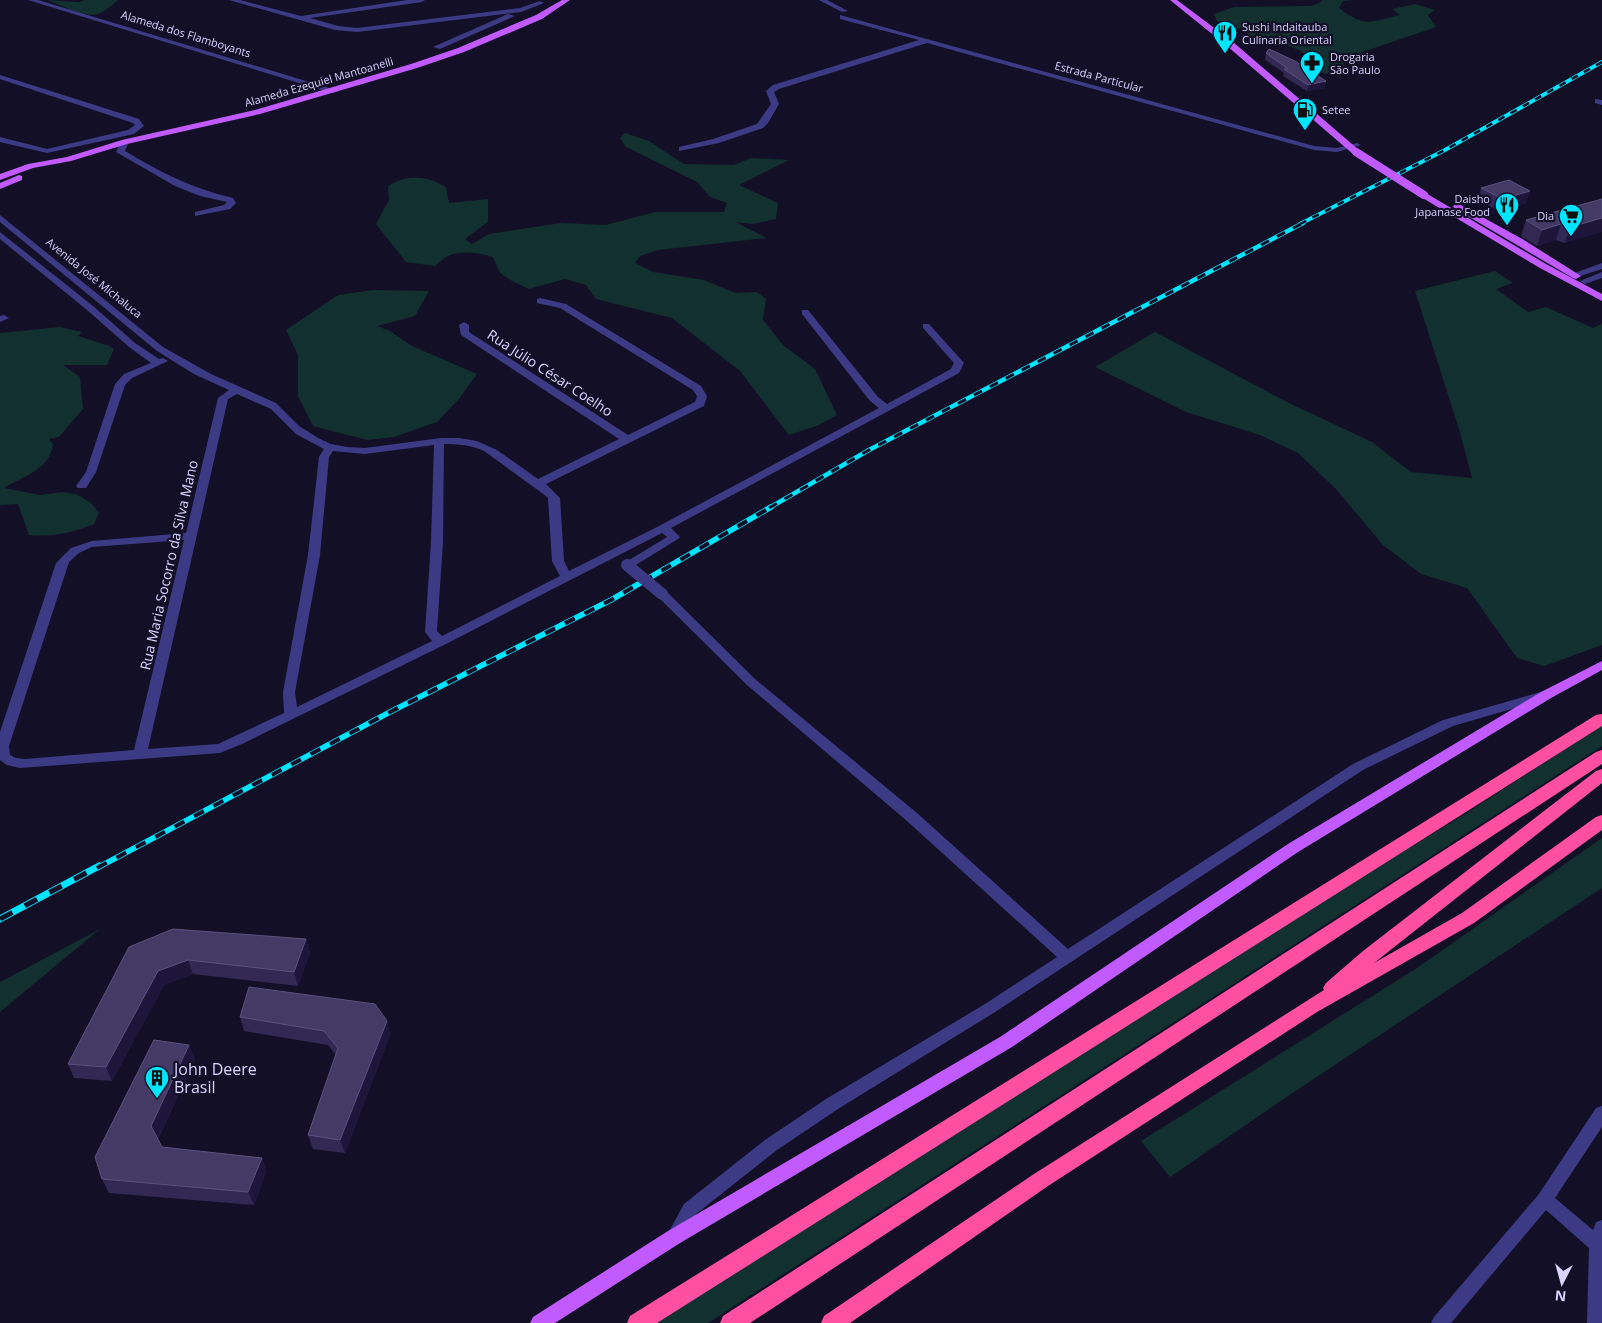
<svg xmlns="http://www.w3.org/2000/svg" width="1602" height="1323" font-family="'Open Sans',sans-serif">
<rect width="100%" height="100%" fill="#130f26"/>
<!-- green -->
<path fill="#12302f" d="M48,0l31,2 6,-2h33c-6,5 -12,11 -20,14 -12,4 -39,-9 -50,-14z
M1322,0h31l-10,1 -4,7c27,20 30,14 61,7l-8,-6 23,-5 20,6 -7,5 8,12 -94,32 6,17c-15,0 -37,-3 -47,-16l4,-5 -4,-4 -21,-9 -16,1 -26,-15 -21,-7 -3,-7 20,-7 77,-1 8,-3z
M625,133l24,8 35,23 50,1 17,-7 38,2 -50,25 39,18 -2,16 -23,5 -18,-2 32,16 -109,12 -18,6 -5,7 18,9 51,8 31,13 22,-1 9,7 -3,21 20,25 32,24 22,46 -18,10 -30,10 -49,-64 -68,-53 -76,-19 -10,-14 -21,-6 -36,10 -17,-8 -12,-8 -7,-16c-14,-4 -31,-7 -45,-1 -5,2 -9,7 -13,10l-29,-4 -30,-38 13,-24 -1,-14c20,-12 37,-11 58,1l3,16 39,-4v23l-23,17 7,5 17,-10 72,-11 45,2 49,-13h69l3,-9 -17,-6 -13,-15 -71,-35 -6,-9z
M1495,271l18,12 -17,6 32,23 18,-5 47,21 9,-4v321l-58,21 -27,-8 -50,-70 -46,-14 -38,-29 -48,-57 -37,-35 -38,-18 -74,-23 -91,-45 60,-35 134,71 83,39 39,30 61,6 -13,-49 -44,-138z
M373,290l56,1 -14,25 -38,10 13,5 22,15 65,28 -19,26 -21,22 -43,15 -27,3 -54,-14 -15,-30v-41l-12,-25 52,-35z
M60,327l22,5 -4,4 32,10 4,3 -7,16h-44l17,12 3,32 -24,28 -10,2 4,5c-3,26 -30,32 -49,44l36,7 23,-3 15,3 13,8 8,10 -5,11c-24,9 -38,13 -65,11l-11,-31 -18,1v-172z
M1602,725v21l-894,577h-53l685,-434 124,-74z
M1602,838v50l-317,210 -115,79 -29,-36 276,-173z
M100,929l-100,83v-30z"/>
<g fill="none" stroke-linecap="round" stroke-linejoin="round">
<!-- minor -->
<path fill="#3d3a85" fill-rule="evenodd" d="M28,0h10l301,91 -7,2z
M229,0h11l61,16 106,-16h18l-3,2 -112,16 28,8 19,2 163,-20 20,-7 4,2 -23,9 -164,20 -22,-2z
M819,0h8l21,11 -6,1z
M508,14l7,2 -75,33 -7,-2z
M840,15l474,131 23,2 20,-5 4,2 -24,7 -23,-2 -387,-107 -148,46 -5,3 5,12 -11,19 -5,5 -44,15 -40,8v-4l34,-8 44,-15 14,-20 -5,-13 7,-6 146,-45 -79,-21z
M0,75l139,44 5,7 -10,8 -87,19 -47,-11v-5l47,12 81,-19 7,-5 -2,-2 -133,-44z
M1595,99l7,1v5l-7,-2z
M122,140l7,2 -4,9c37,22 66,37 108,47l3,5 -6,6 -35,7v-4l29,-7 3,-3 -27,-6 -25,-10 -59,-34z
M0,215l163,132 48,27 65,29 23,23 19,12 13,6 16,3 18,1 76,-10h18l18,3 20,9 41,29 81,-40 -158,-104 -2,-10 5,-3 5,3v7l159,103 67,-33 2,-6 -4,-6 -133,-82 -23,-5v-4l3,-1 26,6 135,82 6,10 -3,10 -158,78 14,14 4,63 5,10 90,-45 220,-118 -9,-7 -68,-87v-4h6l70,87 9,7 64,-35 3,-6 -31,-35v-4h6l35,39 -5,10 -288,155 9,9 -2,2 -47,29h-8l-2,-3 46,-28 -5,-4 -218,112 -202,99 -22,9 -200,15 -13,-3 -7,-5v-28l56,-169 15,-15 21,-7 94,-8 32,-135 11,-8 -35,-16 -37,-23 -157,-129zM237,394l34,15 25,25 28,15 -5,8 -11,98 -25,137 1,21 -66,31 -70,5 80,-350zM444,444c14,0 28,1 40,7l62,45 2,2 4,63 8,15 -118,60 -5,-5 6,-89zM434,445l-3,97 -6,90 7,9 -135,66 -2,-15 25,-137 9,-98 4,-6 32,3zM184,540l-50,210 -109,9 -9,-1 -6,-3 -1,-9 60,-184 10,-9 13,-6z
M0,232l93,74 42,37 24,16 4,-1 5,3 -36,17 -7,7 -29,87 -10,16h-8l-2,-2 10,-14 29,-88 9,-10 27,-11 -22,-16 -42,-37 -87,-71z
M1602,263v6l-28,9 -5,-3z
M1602,272v6l-17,6 -5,-3z
M4,315l5,3 -9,4v-6z
M662,590l4,1 89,88 162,134 151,136 285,-185 90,-44 101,-29 6,4 -1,3 -96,28 -90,44 -368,242 -157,97 -61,41 -81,64 -15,29 -6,2 -6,-2 -3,-6 18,-33 81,-64 61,-41 159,-95 72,-47 -150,-136 -160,-136 -89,-88 -2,-3z
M1602,1106v21l-47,71 38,32 3,-8 6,-2v103h-15l2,-75 -43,-38 -95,113h-20l3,-6 105,-123 57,-86z"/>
<!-- major -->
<path fill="#c25bff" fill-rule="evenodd" d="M562,0h8l-28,19 -78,33 -47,16 -157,46 -133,30 -56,17 -38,7 -33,12v-6l28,-10 39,-7 55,-17 133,-30 156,-46 47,-16 78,-33z
M1170,0h7l56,42 126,108v4h-6l-126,-108z
M19,175l3,1v4l-22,9v-6z
M1424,192l122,72 56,30v7l-62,-33 -119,-71 -1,-2z
M1457,203l67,37 57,36 -5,3 -3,-1 -119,-70 -1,-2z
M1602,661v9l-51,28 -253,154 -286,195 -332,196 -125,80h-25l3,-6 135,-86 332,-194 288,-193 253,-152z"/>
<!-- highway -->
<path fill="#ff4fa3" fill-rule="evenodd" d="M1602,714v12l-945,597h-30l3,-7 966,-601z
M1602,750v14l-852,559h-30l3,-7 873,-564z
M1602,769v14l-228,180 88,-50 134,-96 6,-2v15l-128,93 -157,89 -269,174 -198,137h-29l3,-7 210,-142 290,-184 -1,-2 3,-5 37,-32 233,-180z"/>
<defs>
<path id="rail-far3" d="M1300,224l145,-74 157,-88"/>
<path id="rail-far2" d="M769,508l100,-58 434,-227"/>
<path id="rail-far1" d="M97,868l293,-156 221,-112 160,-93"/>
<path id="rail" d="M0,919l99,-53"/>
</defs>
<!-- rail-far3 casing -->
<use href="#rail-far3" stroke="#00e5ff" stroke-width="4"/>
<!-- rail-far2 casing -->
<use href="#rail-far2" stroke="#00e5ff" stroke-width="4.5"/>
<!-- rail-far1 casing -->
<use href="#rail-far1" stroke="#00e5ff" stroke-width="5.5"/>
<!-- rail casing -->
<use href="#rail" stroke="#00e5ff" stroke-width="7"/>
<!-- rail-far3 -->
<use href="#rail-far3" stroke="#130f26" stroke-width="2.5" stroke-dasharray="7" stroke-linecap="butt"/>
<!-- rail-far2 -->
<use href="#rail-far2" stroke="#130f26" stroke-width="3" stroke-dasharray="9" stroke-linecap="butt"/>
<!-- rail-far1 -->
<use href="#rail-far1" stroke="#130f26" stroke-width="4" stroke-dasharray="11" stroke-linecap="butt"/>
<!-- rail -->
<use href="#rail" stroke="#130f26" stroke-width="5" stroke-dasharray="14" stroke-linecap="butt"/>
<!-- minor-bridge -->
<path stroke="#3d3a85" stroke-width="12" d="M627,565l35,29"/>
<!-- major-bridge -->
<path stroke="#c25bff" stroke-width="8" d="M1356,152l68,43"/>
</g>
<!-- wall -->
<path fill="#312854" d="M1266,53l60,28 -2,7 -17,3 -24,-15 1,-3 -19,-13z
M1481,188l45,15 -27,8 -21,-11z
M1602,199l-37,44 -9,-3 -19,6 -16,-10 5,-16z
M306,939l4,14 -12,33 -105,-12 -29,11 -52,96 -38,-3 -6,-14 61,-117z
M240,1017l147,4 3,14 -45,118 -32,-4 -5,-14 28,-80 -8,-10 -84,-14z
M189,1045l6,14 -37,80 4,8 100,11 4,14 -12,33 -145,-12 -7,-14z"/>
<!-- shaded-wall -->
<path fill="#1d163a" d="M1326,81l-2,7 -17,3 1,-6z
M1530,191l-4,12 -27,8 4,-12z
M1602,218v14l-37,11 5,-16z
M1561,224l-5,16 -19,6 5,-16z
M306,939l4,14 -12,33 -4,-14z
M188,960l5,14 -29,11 -52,96 -6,-14 52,-96z
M387,1021l3,14 -45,118 -5,-13z
M189,1045l6,14 -38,81 -6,-14z
M262,1158l4,14 -12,33 -6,-13z"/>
<!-- building -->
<path fill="#433a66" stroke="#5a527e" d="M1269,49l26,12 31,20 -18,4 -24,-16h4l-22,-16z
M1509,180l21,11 -27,8 -22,-11z
M1602,199v19l-32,9 -9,-3 -19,6 -16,-10z
M173,929l133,10 -12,33 -106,-12 -30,11 -52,96 -38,-3 61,-117z
M249,987l126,17 12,17 -47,119 -32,-5 30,-87 -14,-17 -84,-14z
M154,1040l35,5 -38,81 11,21 100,11 -14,34 -146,-13 -7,-22z"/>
<!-- icons -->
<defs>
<symbol id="restaurant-pin" viewBox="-11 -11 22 30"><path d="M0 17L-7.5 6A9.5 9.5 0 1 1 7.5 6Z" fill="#00e5ff" stroke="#130f26"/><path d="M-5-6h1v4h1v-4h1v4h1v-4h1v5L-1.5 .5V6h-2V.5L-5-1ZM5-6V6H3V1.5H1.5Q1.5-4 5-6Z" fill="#111"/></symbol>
<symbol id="pharmacy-pin" viewBox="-11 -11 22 30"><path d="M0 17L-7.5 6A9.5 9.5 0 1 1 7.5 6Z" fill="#00e5ff" stroke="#130f26"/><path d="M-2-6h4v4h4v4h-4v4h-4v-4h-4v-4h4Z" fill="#111"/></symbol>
<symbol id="fuel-pin" viewBox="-11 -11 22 30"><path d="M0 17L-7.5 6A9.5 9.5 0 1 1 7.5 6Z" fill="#00e5ff" stroke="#130f26"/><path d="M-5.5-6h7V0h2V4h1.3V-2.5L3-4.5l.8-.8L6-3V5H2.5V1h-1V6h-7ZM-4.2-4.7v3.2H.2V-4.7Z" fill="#111"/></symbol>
<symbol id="supermarket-pin" viewBox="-11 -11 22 30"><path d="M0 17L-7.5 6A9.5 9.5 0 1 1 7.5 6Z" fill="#00e5ff" stroke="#130f26"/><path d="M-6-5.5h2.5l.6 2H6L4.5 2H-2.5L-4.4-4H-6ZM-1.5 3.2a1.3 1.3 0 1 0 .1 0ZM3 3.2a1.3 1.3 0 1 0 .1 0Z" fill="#111"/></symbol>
<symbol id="building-pin" viewBox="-11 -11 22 30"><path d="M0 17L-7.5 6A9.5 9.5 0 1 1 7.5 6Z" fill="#00e5ff" stroke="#130f26"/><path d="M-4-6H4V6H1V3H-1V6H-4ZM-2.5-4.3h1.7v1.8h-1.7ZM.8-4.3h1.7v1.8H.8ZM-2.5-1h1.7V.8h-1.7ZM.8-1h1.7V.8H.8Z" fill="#111"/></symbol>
</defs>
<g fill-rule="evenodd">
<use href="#restaurant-pin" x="1211" y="19" width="28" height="38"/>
<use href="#pharmacy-pin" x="1298" y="49" width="28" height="38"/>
<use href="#fuel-pin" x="1291" y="96" width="28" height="38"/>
<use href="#restaurant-pin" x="1493" y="191" width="28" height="38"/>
<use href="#supermarket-pin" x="1557" y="202" width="28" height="38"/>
<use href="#building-pin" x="143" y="1064" width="28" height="38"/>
</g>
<g text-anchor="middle" stroke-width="4.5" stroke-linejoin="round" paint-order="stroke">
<!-- far-poi labels -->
<g font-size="11" fill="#d9d4ff" stroke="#130f26" text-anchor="start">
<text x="1242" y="31">Sushi Indaitauba<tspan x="1242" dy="13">Culinaria Oriental</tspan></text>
<text x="1330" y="61">Drogaria<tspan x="1330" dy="13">São Paulo</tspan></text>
<text x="1322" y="114">Setee</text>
<text x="1490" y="203" text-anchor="end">Daisho<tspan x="1490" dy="13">Japanase Food</tspan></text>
<text x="1554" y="220" text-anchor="end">Dia</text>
</g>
<!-- far-street labels -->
<g font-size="11" fill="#d9d4ff" stroke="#130f26">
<text transform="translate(186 34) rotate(17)" y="4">Alameda dos Flamboyants</text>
<text transform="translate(1099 77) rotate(15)" y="4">Estrada Particular</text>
<text transform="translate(319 82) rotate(-16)" y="4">Alameda Ezequiel Mantoanelli</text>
<text transform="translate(94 278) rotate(39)" y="4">Avenida José Michaluca</text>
</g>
<!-- street labels -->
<g font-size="14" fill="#d9d4ff" stroke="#130f26">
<text transform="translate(550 373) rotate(33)" y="5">Rua Júlio César Coelho</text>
<text transform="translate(169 565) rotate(-77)" y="5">Rua Maria Socorro da Silva Mano</text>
</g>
<!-- near-poi labels -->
<g font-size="16" fill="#d9d4ff" stroke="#130f26" text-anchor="start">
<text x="174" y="1075">John Deere<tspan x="174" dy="18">Brasil</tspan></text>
</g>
</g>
<!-- north arrow -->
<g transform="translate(1562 1283) rotate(186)" stroke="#130f26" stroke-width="4" paint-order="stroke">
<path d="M0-4L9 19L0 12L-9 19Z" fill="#d9d4ff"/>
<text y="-8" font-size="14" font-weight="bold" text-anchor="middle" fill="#d9d4ff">N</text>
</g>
</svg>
